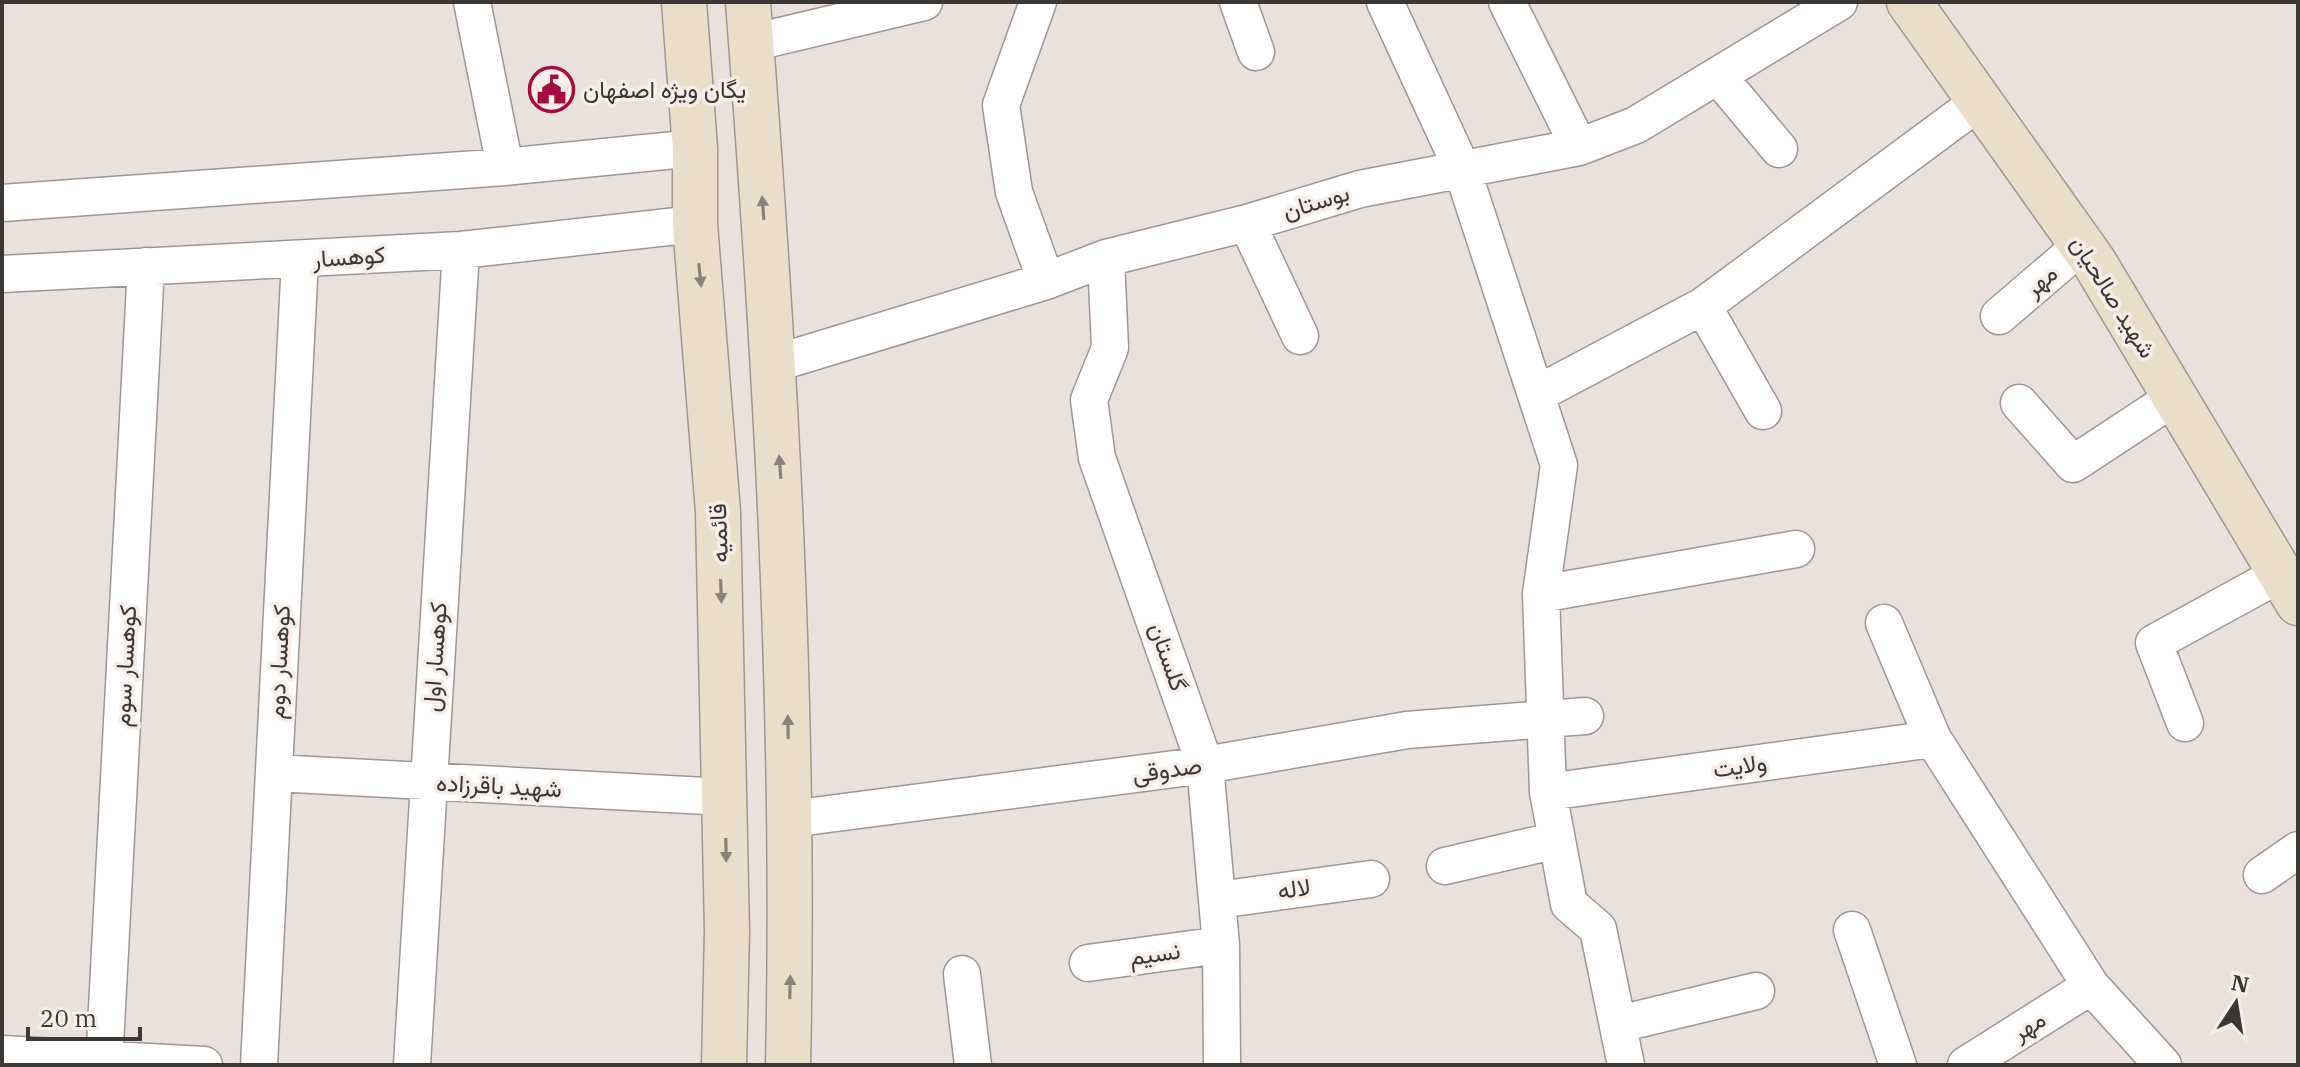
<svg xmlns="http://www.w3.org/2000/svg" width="2300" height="1067" font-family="'IBM Plex Serif',Vazirmatn,serif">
<rect width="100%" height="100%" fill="#ebe1dc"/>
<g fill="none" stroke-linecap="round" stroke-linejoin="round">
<defs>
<path id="street" d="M472,2l33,165
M1038,2l-37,103 13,87 32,89
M1238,2l18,50
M1385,2l77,167 97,296 -18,129 7,198 21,112 29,25 28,136
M1507,2l72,145
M751,43l173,-41
M1718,76l61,73
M2,203l503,-36 190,-19
M1247,223l53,113
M1106,258l4,90 -21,52 8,58 108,307 16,180 1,120
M2,274l459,-24 234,-26
M1703,306l60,105
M1999,316l83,-71
M773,364l273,-83 60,-23 141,-35 113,-34 219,-42 57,-22 203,-123
M1537,394l166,-88 277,-205
M2019,403l54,61 102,-67
M1541,594l255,-45
M1884,623l49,116 158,247 72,79
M2185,723l-31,-80 126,-69
M274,773l451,24
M1548,792l385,-53
M790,819l415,-54 202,-35 178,-14
M1445,866l112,-26
M2262,875l36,-25
M1218,900l153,-21
M1852,930l46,135
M1088,963l133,-18
M962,974l11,91
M1619,1024l137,-33
M2,1054l202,11
M104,1065l42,-799
M259,1065l41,-805
M412,1065l49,-815
M1966,1065l125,-79"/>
<path id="secondary" d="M684,2l11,146v76l23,288 9,419 -3,134
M748,2c27,354 48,708 40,1063
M1909,2l185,260 204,341"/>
</defs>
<!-- street casing -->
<use href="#street" stroke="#9f9591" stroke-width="39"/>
<!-- secondary casing -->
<use href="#secondary" stroke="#9f9591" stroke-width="47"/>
<!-- street -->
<use href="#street" stroke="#fff" stroke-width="36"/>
<!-- secondary -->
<use href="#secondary" stroke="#ebdec9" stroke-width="44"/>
</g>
<!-- one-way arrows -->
<defs><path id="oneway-solid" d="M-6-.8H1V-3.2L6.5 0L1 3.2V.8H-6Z" transform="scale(2)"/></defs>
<g fill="#8a8278">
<use href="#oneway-solid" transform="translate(763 208) rotate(-94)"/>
<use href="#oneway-solid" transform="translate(700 275) rotate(84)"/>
<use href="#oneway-solid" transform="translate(780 467) rotate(-94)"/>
<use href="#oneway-solid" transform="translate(721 591) rotate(88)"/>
<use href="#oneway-solid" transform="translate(788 727) rotate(-91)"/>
<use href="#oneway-solid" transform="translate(726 850) rotate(89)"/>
<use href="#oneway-solid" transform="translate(790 987) rotate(-89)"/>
</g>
<!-- icons -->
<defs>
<symbol id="civic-ring" viewBox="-11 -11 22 22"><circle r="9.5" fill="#f8eee9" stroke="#a50b40" stroke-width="1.5"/><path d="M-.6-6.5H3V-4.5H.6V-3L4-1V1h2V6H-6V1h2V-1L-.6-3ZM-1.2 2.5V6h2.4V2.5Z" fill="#a50b40"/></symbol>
</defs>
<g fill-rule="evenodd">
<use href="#civic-ring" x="526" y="64" width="51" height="51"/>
</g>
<g text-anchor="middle" stroke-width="7" stroke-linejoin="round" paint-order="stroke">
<!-- poi labels -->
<g font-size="24" fill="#3b3735" stroke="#f8eee9" text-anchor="start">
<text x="583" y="98">یگان ویژه اصفهان</text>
</g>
<!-- street labels -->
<g font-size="24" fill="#3b3735" stroke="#f8eee9">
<text transform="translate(1316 202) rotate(-17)" y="8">بوستان</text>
<text transform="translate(349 257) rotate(-4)" y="8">کوهسار</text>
<text transform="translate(2041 281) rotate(-41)" y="8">مهر</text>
<text transform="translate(2113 297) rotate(58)" y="8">شهید صالحیان</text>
<text transform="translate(719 533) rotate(-92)" y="8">قائمیه</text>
<text transform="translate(435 657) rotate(-86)" y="8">کوهسار اول</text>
<text transform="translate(1168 657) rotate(71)" y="8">گلستان</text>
<text transform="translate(279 662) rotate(-87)" y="8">کوهسار دوم</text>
<text transform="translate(125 666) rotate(-87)" y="8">کوهسار سوم</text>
<text transform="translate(1740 766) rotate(-8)" y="8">ولایت</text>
<text transform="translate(1167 770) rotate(-8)" y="8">صدوقی</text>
<text transform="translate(499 786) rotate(3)" y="8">شهید باقرزاده</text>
<text transform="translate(1294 889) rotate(-8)" y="8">لاله</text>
<text transform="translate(1155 954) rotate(-8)" y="8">نسیم</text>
<text transform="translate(2029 1026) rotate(-32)" y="8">مهر</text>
</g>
</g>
<!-- border -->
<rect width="2300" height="1067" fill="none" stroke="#3b3735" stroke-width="8"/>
<!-- north arrow -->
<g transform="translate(2236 1003) rotate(12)" stroke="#f8eee9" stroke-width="6" paint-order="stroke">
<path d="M0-6L14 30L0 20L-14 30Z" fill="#3b3735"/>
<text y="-12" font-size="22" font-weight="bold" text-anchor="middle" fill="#3b3735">N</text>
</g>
<!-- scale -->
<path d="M28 1027v12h112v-12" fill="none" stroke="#3b3735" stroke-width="4"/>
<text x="40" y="1027" font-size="24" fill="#3b3735" stroke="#f8eee9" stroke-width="6" paint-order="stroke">20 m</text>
</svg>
